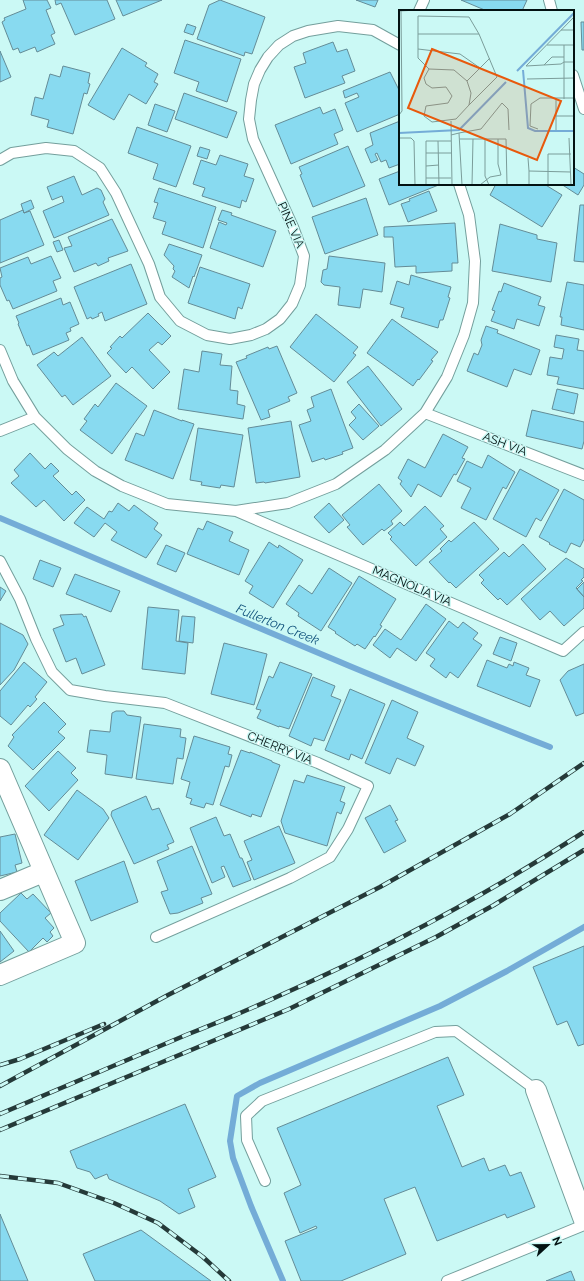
<svg xmlns="http://www.w3.org/2000/svg" width="584" height="1281" font-family="Raleway,sans-serif">
<rect width="100%" height="100%" fill="#cbf9f5"/>
<g fill="none" stroke-linecap="round" stroke-linejoin="round">
<!-- stream -->
<path stroke="#74acd7" stroke-width="6" d="M0,518c183,77 365,157 550,229
M283,1281l-32,-75 -18,-48 -3,-17 7,-45 23,-13 180,-77 67,-35 77,-44"/>
</g>
<!-- building -->
<path fill="#88daf0" stroke="#648c97" d="M23,0h24l4,8 -5,2 9,23 -4,2 4,9 -18,8 -2,-5 -15,6 -2,-5 -5,2 -11,-28 3,-2 -1,-2 22,-9z
M55,0h52l8,19 -40,16 -14,-32 -5,2z
M116,0h46l-39,16z
M220,0l45,17 -13,37 -7,-2 -1,4 -47,-17 12,-34z
M356,0h22l-3,7z
M461,0h66l-5,11h-35z
M581,22h3v28h-2z
M187,24l9,3 -3,8 -9,-3z
M185,40l56,19 -14,43 -31,-11 3,-9 -25,-9z
M333,42l4,10 10,-3 8,22 -13,5 3,7 -40,15 -11,-31 12,-4 -3,-10z
M122,48l25,15 -2,3 13,8 -4,8 4,2 -12,20 -17,-10 -15,26 -26,-15z
M0,51l11,26 -11,5z
M63,66l27,7 -2,10 2,1 -3,10 -3,-1 -11,41 -26,-7 2,-7 -18,-5 4,-18 8,2 7,-25 10,3z
M390,72l10,20v22l-43,18 -12,-29 14,-6 -2,-4 -12,5 -2,-7z
M184,93l53,19 -10,26 -52,-19z
M155,104l20,7 -8,21 -19,-7z
M320,107l3,7 12,-5 8,21 -9,4 4,10 -47,20 -16,-39z
M400,121v43l-11,4 -3,-8 -5,2 -4,-9 -2,1 3,6 -7,3 -6,-14 8,-4 -3,-12z
M137,127l54,19 -15,41 -23,-8 5,-15 -30,-11z
M348,146l17,40 -52,21 -13,-32 2,-1 -3,-7z
M200,147l10,3 -3,9 -10,-3z
M220,155l28,9 -4,12 10,3 -8,23 -4,-2 -2,8 -38,-12 3,-8 -12,-4 8,-24 15,5z
M573,167l11,7v11l-6,10 -17,-11h12z
M400,171v13h41l-52,21 -10,-26z
M74,176l8,19 15,-7 4,2 4,9 -2,3 6,13 -55,23 -11,-27 21,-9 -2,-6 -10,4 -5,-13z
M496,184h48l18,11 -20,32 -52,-32z
M159,188l57,19 -13,41 -41,-14 4,-12 -13,-4 5,-15 -4,-1z
M429,191l8,20 -29,11 -7,-18 9,-3 -1,-2z
M366,198l12,37 -53,19 -13,-37z
M31,200l3,8 -10,5 -3,-9z
M580,205h4v57l-10,-1z
M23,210l1,3 6,-2 14,34 -44,18v-43z
M222,210l10,3 -1,2 45,16 -13,36 -53,-19 9,-26 7,3 1,-2 -9,-3z
M112,219l16,32 -20,7 1,3 -11,5 -2,-3 -22,9 -10,-24 8,-2 -4,-9z
M455,223l3,40h-6v8l-36,2v-7l-21,1 -2,-30h-9v-10z
M500,224l37,11v4l20,4 -6,39 -59,-11z
M59,240l4,10 -6,2 -4,-10z
M169,244l33,11 -8,22 -1,-1 -4,12 -17,-11 3,-6 -2,-2 1,-3 -10,-11z
M51,256l10,22 -8,3 4,10 -44,18 -4,-9 -2,1 -7,-16v-7l2,-1 -2,-9 28,-11 3,7z
M329,256l56,7 -3,29 -19,-3 -3,19 -22,-3 2,-18 -16,-2 -3,-3 2,-12 4,-1z
M131,264l16,40 -42,17 -3,-9 -4,2 1,2 -7,3 -1,-2 -4,2 -13,-32z
M200,267l50,17 -8,25 -4,-2 -3,12 -47,-16z
M411,275l40,12 -3,10 2,1 -7,22h-3l-2,8 -37,-11 3,-9 -14,-4 7,-23 12,4z
M567,282l17,3v45l-23,-5 1,-8h-2z
M504,283l37,14 -3,8 7,2 -6,19 -22,-7 -3,10 -23,-8 4,-10 -3,-1 7,-19 2,1z
M61,298l2,7 7,-3 9,22 -9,4 1,3 -5,2 3,7 -36,15 -4,-10 -2,1 -9,-22 1,-1 -3,-7z
M148,313l23,23 -9,9 -4,-3 -9,8 21,22 -17,17 -21,-22 -6,6 -19,-20 5,-5 -2,-1 10,-11 2,2z
M316,314l42,33 -5,6 3,2 -22,27 -44,-35z
M392,319l46,33 -7,8 2,1 -14,19 -1,-1 -5,7 -46,-33z
M486,326l12,4 -1,3 43,17 -9,25 -17,-6 -7,18 -40,-16 7,-18 4,2 4,-10 -1,-5z
M556,335l23,4 -2,11 7,1v38l-27,-5 2,-7 -12,-2 3,-18 12,2 2,-10 -10,-2z
M82,337l29,39 -38,29 -8,-10 -3,2 -25,-32 17,-13 4,4z
M277,346l20,47 -9,4 2,4 -22,9 2,7 -9,3 -25,-58 11,-4 -1,-2 22,-9 1,2z
M202,351l20,3 -2,11 12,1 -2,24 8,1 -1,13 8,2 -2,13 -65,-10 6,-40 15,3z
M368,366l34,43 -21,17 -34,-44z
M116,383l31,23 -35,48 -32,-24 7,-9 -3,-2 11,-15 3,3z
M331,389l22,59 -11,4 1,2 -18,6 -1,-2 -12,4 -13,-37 12,-4 -4,-11 7,-3 -3,-10z
M557,389l21,5 -4,20 -22,-5z
M359,404l20,22 -16,14 -14,-15 7,-7 -5,-6z
M154,410l28,11v-1l12,4 -21,55 -48,-19 11,-27 8,3z
M532,410l52,12v19l-2,8 -56,-13z
M291,421l9,56 -35,6 -1,-1 -8,1 -8,-55z
M198,428l45,7 -9,52 -13,-2 -1,3 -19,-3 1,-3 -12,-2z
M443,434l25,13 -6,11 3,1 -9,16 -2,-1 -13,23 -23,-13 -7,13 -11,-13 2,-3 -4,-3 10,-19 17,9z
M30,453l15,16 6,-6 8,8 -6,5 19,19 4,-4 9,9 -21,21 -20,-21 -8,7 -25,-24 8,-7 -5,-6z
M488,455l27,17 -9,17 -3,-2 -17,33 -25,-12 10,-20 -14,-7 10,-20 15,7z
M520,469l39,21 -18,31 -5,-3 -10,19 -33,-18z
M379,484l23,27 -11,10 2,3 -9,7 -2,-2 -19,16 -16,-18 3,-2 -8,-10z
M564,489l20,11v39l-4,8 -9,-4 -5,10 -17,-9 1,-1 -11,-6z
M118,503l11,8 5,-6 24,18 -4,6 8,6 -16,23 -35,-18 6,-8 -12,-9 -11,14 -20,-14 13,-16 17,12 5,-8 3,1z
M329,503l15,17 -15,13 -15,-16z
M425,506l19,20 -4,3 7,8 -31,29 -26,-27 2,-2 -4,-4 12,-11 4,4z
M207,521l26,11 -4,9 20,9 -10,25 -52,-21 11,-26 5,2z
M474,522l25,27 -43,39 -6,-6 -1,1 -20,-21 13,-11 -2,-2 9,-9 2,2z
M269,542l9,6 1,-3 24,15 -30,48 -24,-15 4,-7 -8,-5z
M523,544l23,25 -39,36 -7,-7 -2,2 -17,-17 3,-3 -5,-5 25,-23 5,5z
M166,545l19,8 -9,19 -19,-8z
M566,558l18,11v8l-3,3 2,1 -7,7 8,9v11l-20,18 -14,-15 -10,9 -19,-21z
M40,560l21,8 -8,19 -20,-8z
M329,568l23,15 -31,48 -23,-15 1,-3 -13,-9 13,-19 13,9z
M75,574l45,17 -9,21 -45,-18z
M359,576l37,23 -16,26 2,1 -7,11 -1,-1 -9,13 -8,-5 -2,2 -20,-13 1,-1 -8,-5z
M584,582v15l-7,-8z
M0,587l6,4 -6,10z
M426,604l20,15 -30,42 -19,-13 -7,10 -17,-13 12,-16 16,11z
M148,607l31,3 -3,31 12,2 -3,31 -43,-5z
M82,614l2,3 2,-1 19,49 -23,9 -6,-16 -10,4 -13,-33 11,-4 -4,-10z
M182,616l13,1 -2,26 -14,-2z
M449,621l9,7 5,-6 15,11 -5,6 9,6 -24,33 -8,-6 -4,6 -16,-12 5,-7 -9,-6z
M0,623l23,12 5,9 -14,26 -14,15z
M500,637l17,6 -6,18 -18,-7z
M224,643l43,11 -13,51 -43,-11z
M487,660l20,8 2,-4 4,2 1,-4 15,6 -3,7 14,5 -10,27 -53,-21z
M24,662l23,20 -12,15 2,2 -7,8 -2,-2 -17,20 -11,-9v-25z
M280,662l32,12 -23,55 -10,-3v1l-22,-9 4,-8 -5,-1 13,-33 4,2z
M584,664v49l-8,3 -16,-36 8,-9z
M313,677l22,9 -4,10 10,4 -17,41 -10,-3 -3,8 -22,-10z
M350,689l35,15 -23,55 -11,-5 -2,6 -24,-10z
M392,700l26,12 -11,26 17,8 -9,20 -18,-8 -7,16 -25,-11z
M44,702l22,22 -8,8 7,6 -32,32 -25,-24 6,-9 -2,-2z
M116,711h8l3,4 14,2 -9,61 -27,-4 2,-19 -20,-3 3,-22 20,2 2,-19z
M144,724l37,5 -1,8 6,1 -3,21 -6,-1 -4,26 -37,-5z
M194,736l36,11 -2,7 4,1 -3,12 -4,-1 -12,39 -7,-2 -2,5 -14,-4 2,-5 -6,-2 4,-15 -9,-3z
M241,750l9,3v-1l22,9v1l8,3 -19,52 -9,-3 -1,3 -31,-12z
M58,751l18,17 -5,5 7,7 -29,31 -24,-25z
M307,775l38,12 -5,14 5,2 -4,11 -4,-2 -10,34 -42,-13 -4,-12 13,-41 10,3z
M77,790l26,19 6,9 -31,42 -34,-25z
M146,796l6,14 7,-2 15,34 -7,3 2,4 -35,15 -23,-49 1,-4z
M390,805l8,15 -3,1 11,20 -22,12 -19,-35z
M216,817l8,19 6,-2 10,24h2l9,22 -18,7 -9,-21 -3,1 4,10 -13,6 -22,-55z
M279,826l16,37 -41,17 -7,-18 5,-2 -8,-19z
M15,834l7,29 -7,2 2,7 -17,4v-39z
M192,846l20,48 -11,4 2,5 -25,10 -8,1 -9,-22 7,-2 -11,-29z
M124,861l14,41 -47,19 -16,-40z
M21,893l6,6 6,-5 18,19 -6,5 9,10 -4,4 3,4 -6,6 -4,-4 -14,14 -29,-31v-8z
M0,931l14,20 -14,11z
M584,946v98l-6,2 -11,-25 -10,4 -24,-58z
M448,1057l16,38 -27,11 25,61 22,-9 5,13 16,-6 5,11 11,-4 14,35 -28,11 -2,-4 -68,27 -22,-54 -31,12 22,55 -65,27h-40l-16,-40 32,-13 -1,-2 -16,7 -16,-40 17,-8 -24,-57z
M185,1104l31,73 -28,12 7,18 -16,7 -19,-13 -51,-22 -2,-5 -12,5 -5,-7 -13,-4 -7,-17z
M0,1214l28,67h-28z
M141,1230l70,51h-116l-12,-27z
M571,1271l4,10h-29z"/>
<g fill="none" stroke-linecap="round" stroke-linejoin="round">
<defs>
<path id="service" d="M549,0l3,11
M419,11l5,-11
M573,75l11,34
M0,160l12,-7 34,-5 28,3 26,17 16,25 33,71 11,33 20,24 27,14 23,4 21,-4 15,-6 14,-10 12,-15 8,-19 4,-29 -11,-29 -40,-88 -4,-20 2,-19 3,-16 6,-14 8,-13 11,-12 14,-9 15,-5 30,-5 35,4 27,15
M0,350l13,31 22,36 32,32 28,22 27,15 45,18 69,7 52,-8 48,-19 49,-34 40,-37 22,-36 17,-42 9,-32 2,-42 -6,-46 -10,-31
M425,413l159,62
M0,431l35,-14
M236,511l327,140 21,-19
M0,561l20,38 16,40 16,33 18,18 35,6 60,7 153,60 50,23 -20,43 -18,28 -40,21 -134,59
M265,1181l-18,-41 -1,-24 16,-15 173,-69 21,-1 80,59
M447,1281l137,-56"/>
<path id="minor" d="M0,769l75,174 -75,32
M0,890l43,-18
M536,1090l48,130"/>
</defs>
<!-- service casing -->
<use href="#service" stroke="#749f9c" stroke-width="12"/>
<!-- minor casing -->
<use href="#minor" stroke="#749f9c" stroke-width="22"/>
<!-- service -->
<use href="#service" stroke="#fff" stroke-width="10"/>
<!-- minor -->
<use href="#minor" stroke="#fff" stroke-width="20"/>
<defs>
<path id="rail" d="M0,1065l20,-6 84,-35
M0,1086l168,-91 212,-108 130,-73 74,-51
M0,1114c62,-26 124,-53 186,-79 33,-13 65,-26 97,-41 104,-46 205,-100 301,-162
M0,1130l289,-121 147,-72 58,-32 90,-55
M0,1176l58,7 56,20 44,20 45,34 26,24"/>
</defs>
<!-- rail casing -->
<use href="#rail" stroke="#253a39" stroke-width="4.5"/>
<!-- rail -->
<use href="#rail" stroke="#cbf9f5" stroke-width="3" stroke-dasharray="9" stroke-linecap="butt"/>
</g>
<g text-anchor="middle" stroke-width="3" stroke-linejoin="round" paint-order="stroke">
<!-- street labels -->
<g font-size="12" fill="#031212" stroke="#cbf9f5">
<text transform="translate(291 225) rotate(66)" y="4">PINE VIA</text>
<text transform="translate(505 444) rotate(21)" y="4">ASH VIA</text>
<text transform="translate(412 586) rotate(23)" y="4">MAGNOLIA VIA</text>
<text transform="translate(280 748) rotate(22)" y="4">CHERRY VIA</text>
</g>
<!-- water labels -->
<g font-size="13" font-style="italic" fill="#11537c" stroke="#cbf9f5">
<text transform="translate(278 624) rotate(22)" y="5">Fullerton Creek</text>
</g>
</g>
<!-- overview -->
<g transform="translate(399 10)">
<rect width="175" height="175" fill="#cbf9f5"/>
<path fill="none" stroke="#74acd7" stroke-width="2" d="M124,60l5,58 7,3h39M118,61l57,-58M0,123l60,-3 47,-48"/>
<path fill="none" stroke="#7b9d9a" stroke-width="1" d="M0,1l19,-1M162,20h13M19,24h61M148,35h27M19,39l42,5 20,14M145,55l8,-8h12M127,56l48,-49M127,56l35,-2 3,-2v-17M30,59l-11,-11v-42l51,1 10,17 18,43 -28,28M30,59l25,1 13,11 4,12 -2,12 -13,14 -24,3 -8,-6 2,-10 22,-3 4,-7 -6,-9 -14,1 -6,-4 -2,-6zM128,69l47,-1M68,71l23,-23M157,88v32M165,89v-37h10M0,105l3,-4 -1,-100M157,106h18M52,111l1,64M139,119l-8,-3 1,-22 9,-6h34M60,123l22,-4 21,-26 6,6 1,21M52,125l8,-2 3,52M0,128h12l3,3 1,44M170,128l2,47M61,129h46l1,46M86,129v37l4,9M99,129v25l3,11M39,131l1,44M27,143h25M129,148l1,13M27,156l13,-1M27,168h25M27,175v-44h25M73,175l1,-46M81,175l10,-8 11,-2M130,175v-14l42,1M149,175v-31h23"/>
<path fill="#e8590c" fill-opacity="0.15" stroke="#e8590c" stroke-width="2" d="M33,39l129,52 -24,59 -129,-52z"/>
<rect width="175" height="175" fill="none" stroke="#031212" stroke-width="2"/>
</g>
<!-- north arrow -->
<g transform="translate(548 1245) rotate(68)" stroke="#cbf9f5" stroke-width="3" paint-order="stroke">
<path d="M0-3L7 15L0 10L-7 15Z" fill="#031212"/>
<text y="-6" font-size="11" font-weight="bold" text-anchor="middle" fill="#031212">N</text>
</g>
</svg>
